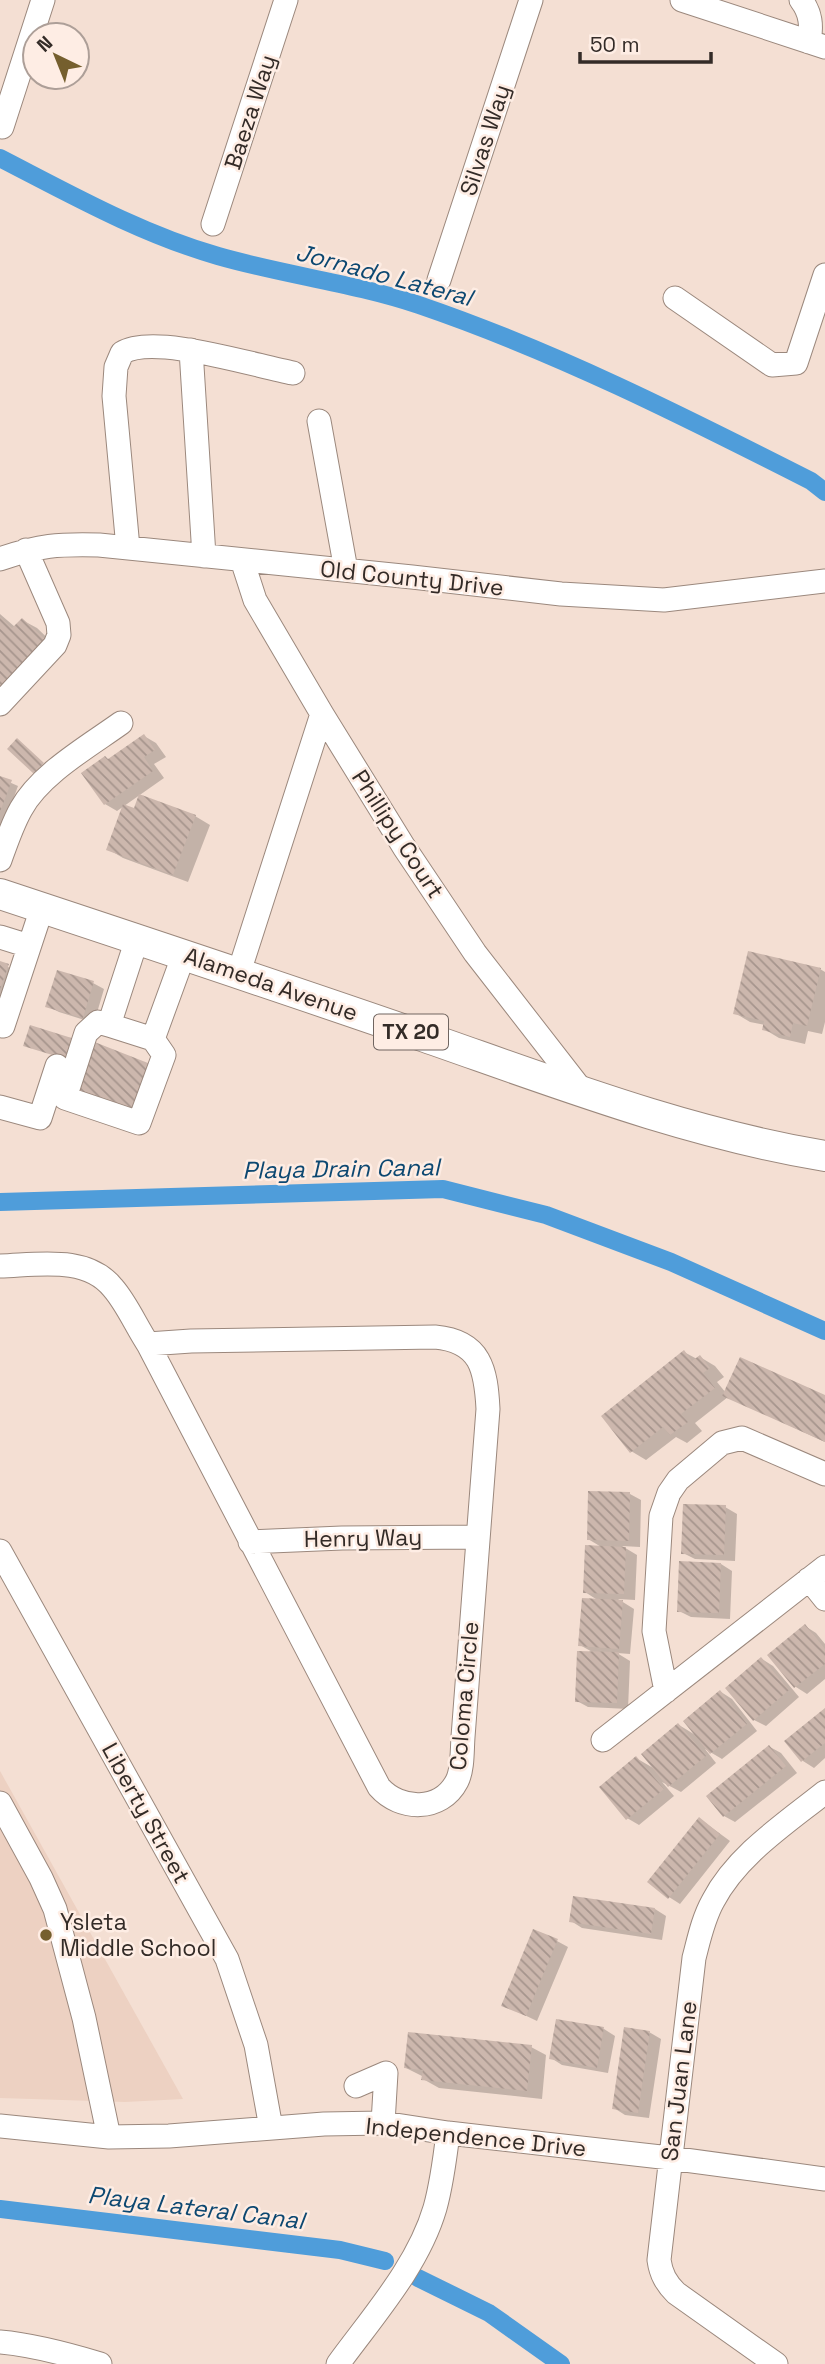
<svg xmlns="http://www.w3.org/2000/svg" width="825" height="2364" font-family="'Space Grotesk',sans-serif">
<defs>
<pattern id="building-back-hatch" width="6" height="6" patternUnits="userSpaceOnUse" patternTransform="scale(1.75)"><rect width="6" height="6" fill="#ccb7ad"/><path d="M-1 5l2 2M0 0l6 6M5-1l2 2" fill="none" stroke="#a6958d"/></pattern>
</defs>
<rect width="100%" height="100%" fill="#f4dfd3"/>
<!-- built -->
<path fill="#edd1c2" d="M0,1771l183,328 -58,3 -125,-4z"/>
<!-- shadow -->
<path fill="#0003" d="M0,614l15,13 7,-7 15,8 23,22 -60,63z
M144,736l12,7 10,14 -12,7 10,14 -47,33 -12,-7 -21,-31 26,-13z
M0,778l18,8 -18,50z
M135,810l60,6 15,9 -22,57 -65,-24 -15,-9z
M0,963l20,10 -20,29z
M820,969l5,3v50l-3,12 -14,-3 -3,13 -26,-6 -15,-9 1,-4 -15,-3 -15,-9z
M93,983l11,6 -10,34 -35,-11 -12,-6z
M684,1352l13,7 3,-2 15,9 9,11 -7,5 9,11 99,4v45l-97,-45 -33,26 7,8 -15,12 -11,-6 -30,23 -15,-9z
M630,1494l11,6 -1,47 -18,-1 15,9 -2,45 -17,-1 16,10 -4,45 -13,-1 13,8 -2,48 -40,-2 -11,-6 17,-48 -14,-8 19,-44 -14,-9 18,-44 -15,-9z
M725,1507l12,7 -2,47 -40,-2 -12,-6z
M721,1564l11,7 -2,48 -39,-2 -12,-6z
M805,1626l11,7 9,11v35l-18,15 -11,-7 -26,-32z
M762,1659l11,7 26,31 -33,29 -12,-6z
M721,1692l11,7 25,32 -35,28 -17,-10 11,14 -35,29 -19,-10 12,14 -35,29 -12,-7 9,-60 19,11 24,-44 18,11z
M825,1710v48l-11,10 -11,-7 -16,-19z
M770,1747l11,6 16,20 -62,49 -11,-6z
M700,1819l30,22 -50,63 -11,-7z
M655,1909l11,7 -4,24 -80,-12 -11,-7z
M557,1941l11,6 -31,74 -34,-16z
M557,2021l47,8 11,7 -7,37 -46,-8 -11,-7z
M649,2032l12,7 -12,79 -24,-3 -11,-7z
M531,2047l15,8 -4,44 -103,-11 -16,-9 1,-2 -18,-9z"/>
<g fill="none" stroke-linecap="round" stroke-linejoin="round">
<!-- canal -->
<path stroke="#4f9dda" stroke-width="18" d="M0,158c70,36 141,76 218,98 66,19 135,27 201,49 135,46 264,111 392,176l14,11
M0,1202l443,-13 103,26 125,47 154,69
M0,2209l340,41 45,11
M418,2278l71,35 72,51"/>
</g>
<!-- building -->
<path fill="url(#building-back-hatch)" d="M0,617l12,11 10,-10 24,22 -46,49z
M144,734l11,16 -11,7 9,14 -49,34 -23,-32 24,-17 3,3z
M17,738l27,25 -10,11 -27,-25z
M0,776l12,4 -12,32z
M139,794l57,21 -23,60 -67,-25 17,-46 11,4z
M748,951l73,17 -14,58 -14,-3 -3,14 -28,-7 2,-9 -31,-7z
M0,961l9,3 -9,25z
M57,970l37,11 -11,37 -38,-11z
M30,1025l48,15 -6,21 -49,-15z
M92,1041l61,24 -21,51 -60,-24z
M684,1350l8,11 8,-6 10,13 -7,5 12,15 -34,26 7,8 -18,13 -7,-8 -33,26 -29,-37z
M740,1357l85,38v47l-103,-46z
M588,1491l42,1 -1,49 -42,-1z
M683,1504l43,1 -2,50 -43,-1z
M585,1545l41,2 -2,47 -41,-1z
M679,1561l42,2 -2,50 -42,-1z
M582,1598l41,2 -4,49 -41,-3z
M805,1624l20,25v15l-31,24 -27,-33z
M577,1651l42,1 -2,51 -42,-1z
M761,1657l28,33 -36,31 -28,-33z
M720,1690l27,34 -37,30 -27,-33z
M825,1708v35l-24,19 -17,-21z
M678,1723l28,33 -38,31 -27,-33z
M769,1745l17,21 -63,51 -17,-21z
M636,1756l28,33 -38,31 -27,-33z
M699,1817l21,17 -52,65 -21,-17z
M573,1896l82,12 -4,26 -82,-12z
M533,1929l25,10 -32,77 -25,-10z
M556,2019l48,8 -7,41 -48,-9z
M624,2027l26,4 -12,82 -26,-4z
M408,2032l124,13 -5,46 -106,-11 2,-10 -19,-2z"/>
<g fill="none" stroke-linecap="round" stroke-linejoin="round">
<defs>
<path id="minor" d="M682,0l143,47
M801,0c10,13 11,26 8,42
M2,127l41,-127
M213,224l73,-224
M439,280l92,-280
M675,298l97,67 24,-2 29,-88
M191,350l13,206
M319,421l27,149
M128,548l-14,-152 2,-29 6,-14c31,-20 133,13 171,20
M0,559c40,-14 58,-15 99,-14l313,32 149,17 103,6 161,-19
M242,560l13,40 67,114 82,133 71,106 108,139
M0,704l55,-59 4,-10 -1,-12 -32,-73
M0,860c6,-17 12,-35 21,-51 19,-35 68,-63 100,-86
M0,937l29,9
M137,939l-28,86 44,14 31,-85
M239,972l83,-258
M0,1024l3,2 39,-118
M119,1028l-21,-6 -12,11 -21,65 74,25 25,-68 -11,-16
M0,1107l40,11 17,-52
M0,1266c37,-1 87,-11 113,22 14,16 23,38 35,56l231,443c21,24 62,25 78,-6 6,-12 5,-31 6,-44l25,-328c-2,-39 -7,-68 -53,-72l-244,4 -43,3
M250,1542l92,-4 135,-1
M0,1551l227,408 29,86 15,83
M809,1579l16,20
M666,1691l-12,-60 7,-115 8,-23 9,-13 44,-37 20,-5 83,36
M603,1740l222,-173
M0,1803l41,75 14,31 29,109 25,119
M356,2086l30,-13 -3,50
M0,2126l109,11 60,-1 155,-12 59,-1 65,10 222,25 155,21
M0,2342c34,3 67,12 100,22
M338,2364c35,-48 80,-98 97,-156 7,-25 10,-50 13,-75
M776,2364l-100,-71c-10,-10 -15,-19 -17,-33l35,-302c5,-19 9,-39 19,-57 24,-46 72,-77 112,-109"/>
<path id="major" d="M0,894c142,47 284,94 425,143 132,46 262,96 400,119"/>
</defs>
<!-- minor casing -->
<use href="#minor" stroke="#9b887d" stroke-width="25"/>
<!-- major casing -->
<use href="#major" stroke="#9b887d" stroke-width="32"/>
<!-- minor -->
<use href="#minor" stroke="#fff" stroke-width="23"/>
<!-- major -->
<use href="#major" stroke="#fff" stroke-width="30"/>
</g>
<!-- markers -->
<circle fill="#755f2e" stroke="#feede4" stroke-width="2.5" cx="46" cy="1935" r="7"/>
<g text-anchor="middle" stroke-width="5" stroke-linejoin="round" paint-order="stroke">
<!-- shield labels -->
<rect fill="#feede4" stroke="#706560" stroke-width="2" x="374" y="1014.5" width="74" height="35" rx="5"/>
<g font-size="21" font-weight="bold" fill="#332b27">
<text x="411" y="1039">TX 20</text>
</g>
<!-- street labels -->
<g font-size="23" fill="#332b27" stroke="#feede4">
<text transform="translate(250 112) rotate(-72)" y="8">Baeza Way</text>
<text transform="translate(485 140) rotate(-72)" y="8">Silvas Way</text>
<text transform="translate(412 578) rotate(6)" y="8">Old County Drive</text>
<text transform="translate(398 834) rotate(57)" y="8">Phillipy Court</text>
<text transform="translate(271 984) rotate(19)" y="8">Alameda Avenue</text>
<text transform="translate(363 1538) rotate(-1)" y="8">Henry Way</text>
<text transform="translate(464 1696) rotate(-85)" y="8">Coloma Circle</text>
<text transform="translate(146 1813) rotate(61)" y="8">Liberty Street</text>
<text transform="translate(679 2081) rotate(-83)" y="8">San Juan Lane</text>
<text transform="translate(476 2137) rotate(6)" y="8">Independence Drive</text>
</g>
<!-- poi labels -->
<g font-size="23" fill="#332b27" stroke="#feede4" text-anchor="start">
<text x="60" y="1930">Ysleta<tspan x="60" dy="26">Middle School</tspan></text>
</g>
<!-- water labels -->
<g font-size="24" font-style="italic" fill="#0d4871" stroke="#feede4">
<text transform="translate(384 275) rotate(15)" y="8">Jornado Lateral</text>
<text transform="translate(341 1169) rotate(-1)" y="8">Playa Drain Canal</text>
<text transform="translate(196 2208) rotate(7)" y="8">Playa Lateral Canal</text>
</g>
</g>
<!-- north arrow -->
<g transform="translate(56 56) rotate(317)"><circle r="33" fill="#feede4" stroke="#ad9f98" stroke-width="2"/>
<path d="M0-5L12 26L0 18L-12 26Z" fill="#755f2e"/>
<text y="-10" font-size="19" font-weight="bold" text-anchor="middle" fill="#332b27">N</text>
</g>
<!-- scale -->
<path d="M580 52v10h131v-10" fill="none" stroke="#332b27" stroke-width="3.5"/>
<text x="590" y="52" font-size="21" fill="#332b27" stroke="#feede4" stroke-width="5" paint-order="stroke">50 m</text>
</svg>
